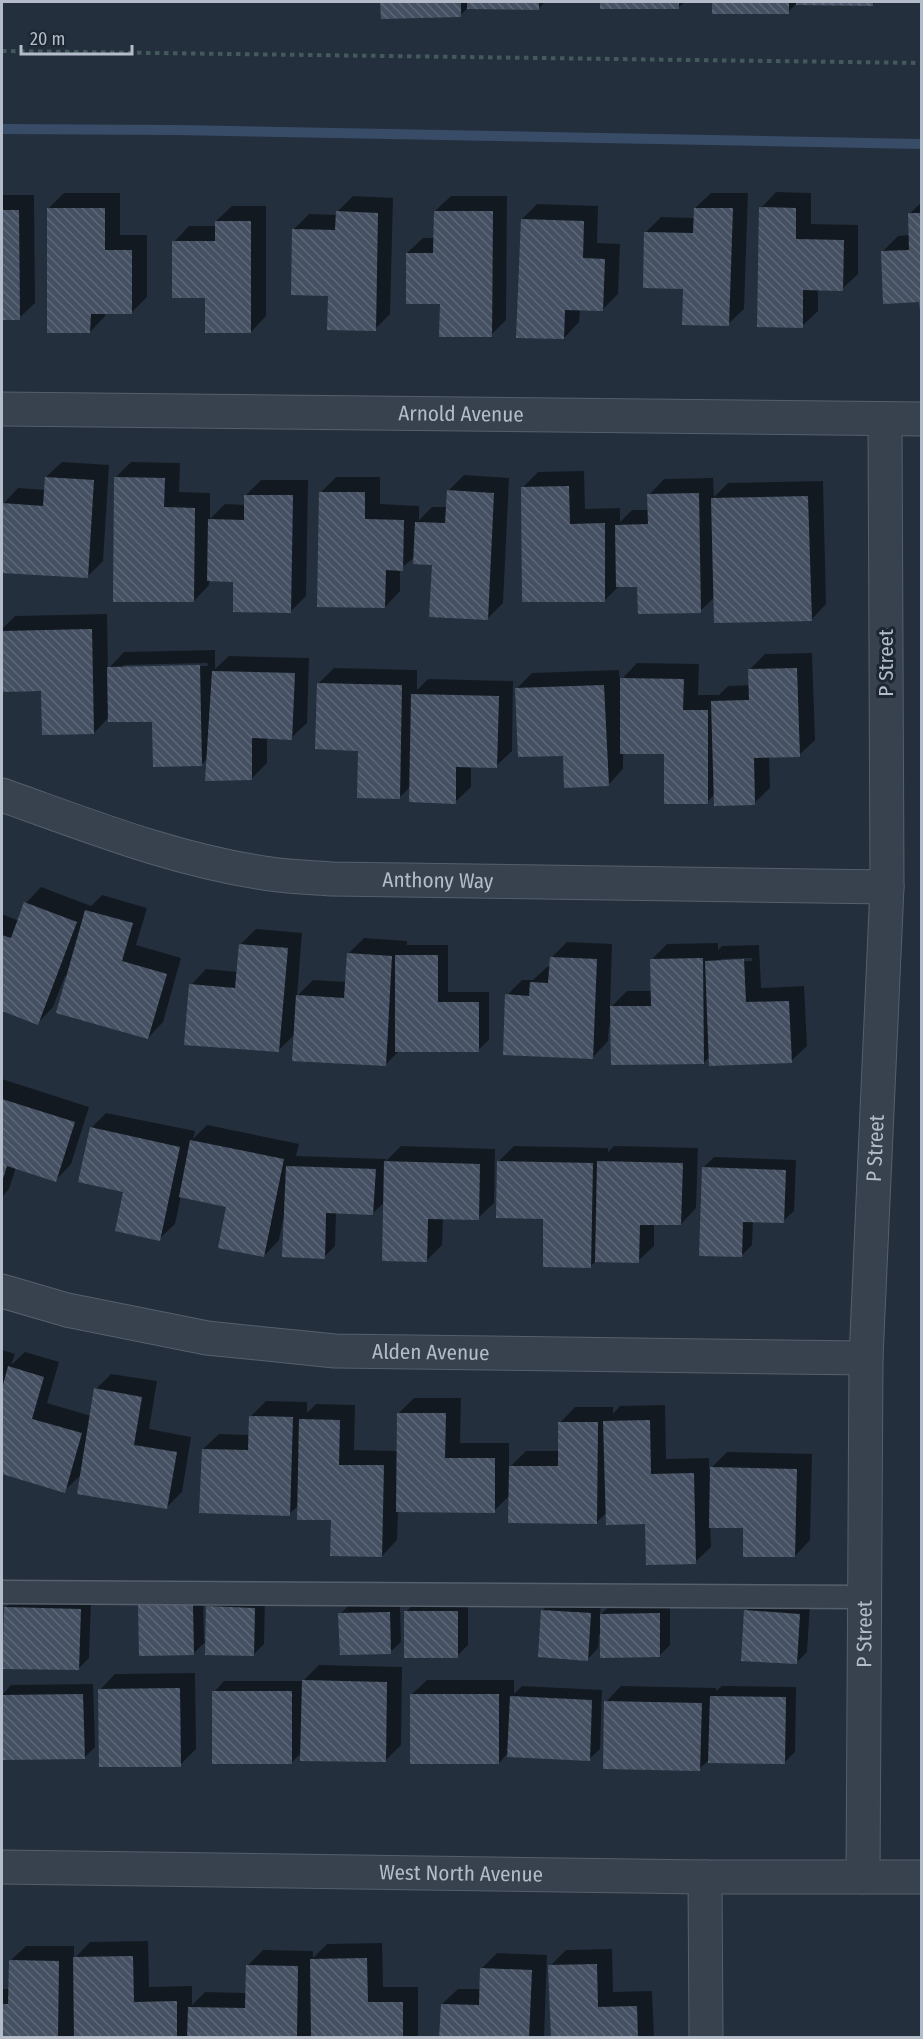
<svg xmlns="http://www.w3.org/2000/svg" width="923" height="2039" font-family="'Fira Sans Condensed',sans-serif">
<defs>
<pattern id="building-back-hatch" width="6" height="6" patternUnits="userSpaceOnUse" patternTransform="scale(1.5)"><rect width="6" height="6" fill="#455162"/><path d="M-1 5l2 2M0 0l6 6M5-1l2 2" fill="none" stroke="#5d6877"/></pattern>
</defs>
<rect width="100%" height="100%" fill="#242f3e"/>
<!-- shadow -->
<path fill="#0007" fill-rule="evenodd" d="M382,2h163l-7,7 -70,-1 -8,7 -77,2z
M601,2h84l-7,6h-77z
M713,2h163l-4,3 -75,-2 -9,9h-75z
M776,192l35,1v31l47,1v49l-16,15h-24v22l-16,15 -41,-118z
M64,193h56v42h27v62l-15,15h-27v4l-15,16 -41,-124z
M711,193h37l-4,116 -16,15 -44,-37 -38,-55 15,-15 34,1v-10z
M2,195h32l1,108 -16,15h-17z
M353,196l40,2 -3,116 -15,15 -46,-35 -35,-65 15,-15 28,1v-3z
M451,196h56l-1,124 -15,15 -50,-32 -34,-50 16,-15h12v-27z
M922,202v124l-1,-25 -38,-50 15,-15 12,-1 -1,-21z
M537,204l61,2 -1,37 23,1 -2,50 -16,16 -22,-1 -1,13 -15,16 -42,-119z
M232,206h34v110l-15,16 -45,-36 -32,-54 15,-16h27v-5z
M62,462l47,3 -6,96 -16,16 -85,-6 1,-67 15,-16 27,2 1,-13z
M131,462l49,1 -1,29 31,1v26l15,-15 21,1v-10l15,-15h47l-2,116 -16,16 -55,-31 -26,-1v5l-15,16 -79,-123z
M584,471l1,38 35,-1v14l12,-12h17v-15l15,-16 49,-1 1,19 14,-14 95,-2 3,123 -15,16 -96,-23 -15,14 -62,-26h-18l-15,15 -82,-113 15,-15z
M464,475l45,3 -6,125 -15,15 -54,-55 -19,-6 -15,12v22l-15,16 -64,-115 15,-15h44v27l39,2v14l13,-13h15l1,-16z
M107,614l1,55 16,-17 91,-2v19l14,-13 80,2 -2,65 -16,15 -24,-1v26l-16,16 -43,-21 -7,7 -47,-45 -44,-4 -16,17 -51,-44 -41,2v-62l13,-13zM207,663l1,3 -85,2v-3z
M812,653l3,87 -16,15 -30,1 1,32 -16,15 -39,-9 -8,8 -41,-49h-43v16l-15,16 -43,-31 -48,-66 15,-15 87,-3 1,11 17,-18 62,1 -1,31h21l9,-9 22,-1v-16l15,-15z
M334,668l83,2v20l11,-11 85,2 -1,70 -16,15h-25v21l-16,15 -45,-15 -11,11 -40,-49 -41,-65z
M41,887l50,19 11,-11 45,13 -11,37 45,13 -18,64 -15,16 -83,-62 -12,31 -15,16 -36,-14v-95l17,7 7,-18z
M256,929l46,4 -5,63 16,-16 34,2 1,-28 16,-16 43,3v4h41v47h41v48l-11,10h-78l-14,14 -91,-30 -17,17 -87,-66 15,-16 32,3 2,-27z
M567,942l45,2 -2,64 17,-17h25v-32l15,-15 51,-1v7l4,-4 37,-1 2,43 43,-2 3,60 -16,15 -81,-5 -6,7 -95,-37 -1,15 -15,16 -86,-62 15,-15h11l14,-13h4v-9zM752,958v3l-31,1v-3z
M2,1079l87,28 -18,57 -15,16 -40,-13 -7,22 -7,8z
M106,1113l89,18 -2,8 14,-14 92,19 -3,12 90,3 -1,3 16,-16 94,3 -1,54 -16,15 -35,-1 -1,28 -15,15 -42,-58 -12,11 -37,-1 -1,34 -11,11 -41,-37 -4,20 -15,16 -36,-50 -47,-10 -6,28 -16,15 -34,-48 -34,-63z
M514,1146l94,2v4l6,-6 84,2 -2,60 -15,16 -27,-1v23l-16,15 -41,-1 -6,6 -46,-48 -46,-57z
M714,1157l82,3 -2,51 -11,10 -30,-1 -1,25 -11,11 -38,-88z
M2,1350l13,4 -4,11 14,-13 34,10 -12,41 44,13 5,-27 15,-15 46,7 -8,48 42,8 -9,55 -16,16 -84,-34 -18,17 -62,-18z
M414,1398h47l-1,45h49v25l17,-17h33l1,-28 15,-16h38v7l7,-8 45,-1 1,54 43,-1v12l18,-18 85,2 -2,86 -15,16 -50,-30h-35l1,21 -16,15 -49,-40 -39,-10 -10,10 -87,-27 -16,16h-96l-1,29 -15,16 -50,-37 -33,-14 -10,9 -86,-65 16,-15 31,1 1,-19 15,-15 41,1v11l9,-9 39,1 -1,45 44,1v-37z
M151,1595h52l1,46h2l-13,13 -53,-48z
M218,1596l47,2 -1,46 -11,11 -45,-49z
M16,1597l75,2 -2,59 -11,11 -73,-61z
M553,1600l48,3 -1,12 12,-11 58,-1v42l-10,10 -61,-21 -1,14 -10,11 -45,-49z
M756,1600l54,4 -3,48 -11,11 -50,-52z
M416,1601h52v44l-11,11 -51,-44z
M400,1602l1,40 -11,10 -50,-38 11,-11z
M319,1665l83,2 -1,78 -16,16 -83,-9 -11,11 -77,-71 10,-11h79z
M195,1673l1,76 -16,16 -80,-75 15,-16z
M427,1680h87v14l8,-8 80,4 -2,59 -11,10 -80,-7 -10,11 -88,-68z
M93,1684l2,63 -11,11 -82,1v-64l9,-10z
M621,1686l95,2v3l6,-5 74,1 -1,65 -11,11 -74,-4 -11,10 -93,-67z
M148,1941l1,46 43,-1v19l13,-13 42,1 1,-28 15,-15 50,1v7l14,-14 55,-1 1,44h35v51h-416v-49h8v-28l16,-15h48v13l16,-17z
M612,1949l1,43 39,-1 2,47h-102l-2,-72 16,-16z
M497,1953l50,2 -3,83h-103l1,-34 16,-15h23l1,-21z"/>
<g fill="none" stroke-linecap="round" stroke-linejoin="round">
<!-- stream -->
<path stroke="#394c67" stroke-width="10" d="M2,129l173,1 747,14"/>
</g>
<!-- building -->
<path fill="url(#building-back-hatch)" d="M380,2h81v15l-80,2z
M467,2h72v8l-72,-1z
M600,2h79v7h-79z
M712,2h77v12h-77z
M796,2h77v4l-77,-1z
M759,207l37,1v31l48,1 -1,51 -40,-1v38l-46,-1z
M47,208h58v42h27v64h-41l-1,19h-43z
M694,208h39l-4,118 -47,-1 1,-36 -40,-1 1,-56 49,1z
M2,210h17l1,110h-18z
M336,211l42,2 -2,118 -49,-1 1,-34 -37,-1 1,-66 43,1z
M434,211h59l-1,126h-53l1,-33h-34v-51h27z
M908,213h14v97h-2l-1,-8 -36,2 -2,-53 28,-1z
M521,219l63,2 -1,37 22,1 -2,52 -38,-1 -1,29 -48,-1z
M215,221h36v112h-46v-35h-33v-57h43z
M45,477l49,3 -6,98 -86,-5v-70l41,3z
M114,477l51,1 -1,29 31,1 -1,94h-81z
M569,486l1,38 35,-1v79h-83l-1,-115z
M447,490l47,3 -6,127 -59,-3 3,-52 -19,-1 2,-42 30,1z
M319,492h46v27l39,1 -1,51 -17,-1 -1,38 -68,-1z
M699,493l2,120 -63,1 -1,-27h-21l-1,-62 33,-1 -1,-30z
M244,495h49l-2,118 -58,-1v-30l-26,-1 1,-62 36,1z
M808,496l4,125 -98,2 -3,-125z
M92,629l2,105 -52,1 -1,-44 -39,1v-61z
M200,665l2,101 -49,1 -1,-45h-44l-1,-55z
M797,668l3,89 -46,1 1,47 -41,1 -3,-105 38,-1 -1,-31z
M212,671l83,2 -3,67 -40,-2v42l-47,1z
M620,678l64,1 -1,31h25v94h-44v-50h-44z
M317,683l85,2 -2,114 -43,-1 1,-47 -43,-2z
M604,685l5,101 -45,2 -1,-32 -45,1 -3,-69z
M411,694l88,2 -2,72 -41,-1v37l-47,-2z
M24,902l53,20 -39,103 -36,-14v-76l9,3z
M85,910l48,13 -11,38 45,13 -19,65 -92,-26z
M239,944l49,4 -9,104 -95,-7 5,-61 46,4z
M347,953l45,3 -6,110 -94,-5 4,-66 48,3z
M395,955h43v47h41v50h-84z
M550,957l47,2 -4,100 -90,-4 2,-61 24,2 1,-14 18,1z
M703,958l1,106 -93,1 -1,-59h41l-1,-47z
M744,959l2,43 43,-1 3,62 -83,3 -4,-105z
M2,1099l73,23 -19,60 -49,-16 -5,16z
M90,1127l90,20 -20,94 -45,-10 8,-39 -45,-10z
M190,1140l94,19 -20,98 -46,-9 8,-41 -47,-10z
M384,1161l96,3 -1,56 -51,-1 -1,43 -45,-1z
M497,1161l96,2 -2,105 -48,-1v-48l-47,-1z
M597,1161l86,2 -2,62h-41l-1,38 -44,-1z
M286,1166l90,3 -3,46 -47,-2 -1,46 -43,-2z
M702,1167l84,3 -2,53 -41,-1 -1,35 -43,-1z
M8,1366l36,11 -12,42 50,14 -17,60 -63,-19v-85z
M94,1388l48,9 -8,48 43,7 -10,57 -90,-15z
M397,1413h49l-1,45h50v55l-99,-1z
M249,1416l44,1 -3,99 -91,-3 3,-64 46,1z
M299,1419l41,1 -1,45h45l-2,92 -52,-1 1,-36h-34z
M650,1420l1,54 43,-1 2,91 -50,1 -1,-41 -39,1 -3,-104z
M558,1422h40l-1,102 -89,-1 1,-57h49z
M710,1467l87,2 -2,88h-52v-29h-34z
M138,1605h55l1,50 -55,1z
M206,1606l49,2 -1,48 -49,-1z
M4,1607l77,2 -2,61 -77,-1z
M541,1610l50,3 -3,48 -50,-4z
M744,1610l56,4 -3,50 -56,-3z
M404,1611h54v47h-54z
M390,1612l1,42 -51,1 -2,-42z
M660,1613v44l-60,1v-44z
M302,1680l85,2 -1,80 -86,-1z
M180,1688l1,79h-82l-1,-78z
M212,1691h80v73h-80z
M83,1694l2,65 -83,1v-65z
M410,1694h89v70h-89z
M510,1696l82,4 -2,61 -83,-4z
M710,1696l76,1 -1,67 -77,-1z
M604,1701l98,2 -2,68 -97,-2z
M133,1956l1,46 43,-1v37h-103l-1,-81z
M367,1958l1,44h35v36h-92l-1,-79z
M9,1960l50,1 -1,77h-56v-34h6z
M597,1964l1,43 39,-1 1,32h-87l-3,-73z
M246,1965l52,1 -1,72h-110l1,-31 57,1z
M480,1968l52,2 -3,68h-90l2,-34 38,1z"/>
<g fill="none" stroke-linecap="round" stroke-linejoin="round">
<defs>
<path id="service" d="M2,1592l863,5"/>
<g id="minor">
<path id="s1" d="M2,409l920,10"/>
<path id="s2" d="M2,795c85,30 172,65 262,78 22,4 46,4 68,6l555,8"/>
<path id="s3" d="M2,1291l65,19 140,28 128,13 531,7"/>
<path d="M705,1877l1,161"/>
<path id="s4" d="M863,1877l3,-519 21,-471 -2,-468"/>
</g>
<g id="tertiary">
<path id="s5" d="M2,1867l703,10h217"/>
</g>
</defs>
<!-- service casing -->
<use href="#service" stroke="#565f6c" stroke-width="25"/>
<!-- minor casing -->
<use href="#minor" stroke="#565f6c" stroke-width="35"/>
<!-- tertiary casing -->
<use href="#tertiary" stroke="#565f6c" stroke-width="35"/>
<!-- path -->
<path stroke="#44595c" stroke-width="4" stroke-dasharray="4.5 4.5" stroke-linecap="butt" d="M2,51l920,12"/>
<!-- service -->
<use href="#service" stroke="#38414e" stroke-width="22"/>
<!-- minor -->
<use href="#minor" stroke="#38414e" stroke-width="33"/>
<!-- tertiary -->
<use href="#tertiary" stroke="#38414e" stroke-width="33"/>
</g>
<g text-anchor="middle" stroke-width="6" stroke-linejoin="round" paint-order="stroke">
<!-- street labels -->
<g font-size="21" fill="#b4bcc9" stroke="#1d2633">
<text dy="7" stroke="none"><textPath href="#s1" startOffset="459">Arnold Avenue</textPath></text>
<text transform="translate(886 663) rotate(-90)" y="7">P Street</text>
<text dy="7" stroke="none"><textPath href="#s2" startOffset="448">Anthony Way</textPath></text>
<text dy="7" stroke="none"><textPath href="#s4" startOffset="729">P Street</textPath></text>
<text dy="7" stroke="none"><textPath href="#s3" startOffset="435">Alden Avenue</textPath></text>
<text dy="7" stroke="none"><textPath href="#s4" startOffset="243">P Street</textPath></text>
<text dy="7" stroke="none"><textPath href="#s5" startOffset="459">West North Avenue</textPath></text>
</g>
</g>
<!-- border -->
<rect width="923" height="2039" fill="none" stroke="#b4bcc9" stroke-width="6"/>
<!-- scale -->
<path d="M21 45v9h111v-9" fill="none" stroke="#b4bcc9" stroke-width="3"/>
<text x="30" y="45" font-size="18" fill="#b4bcc9" stroke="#1d2633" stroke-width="4.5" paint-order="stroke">20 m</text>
</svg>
